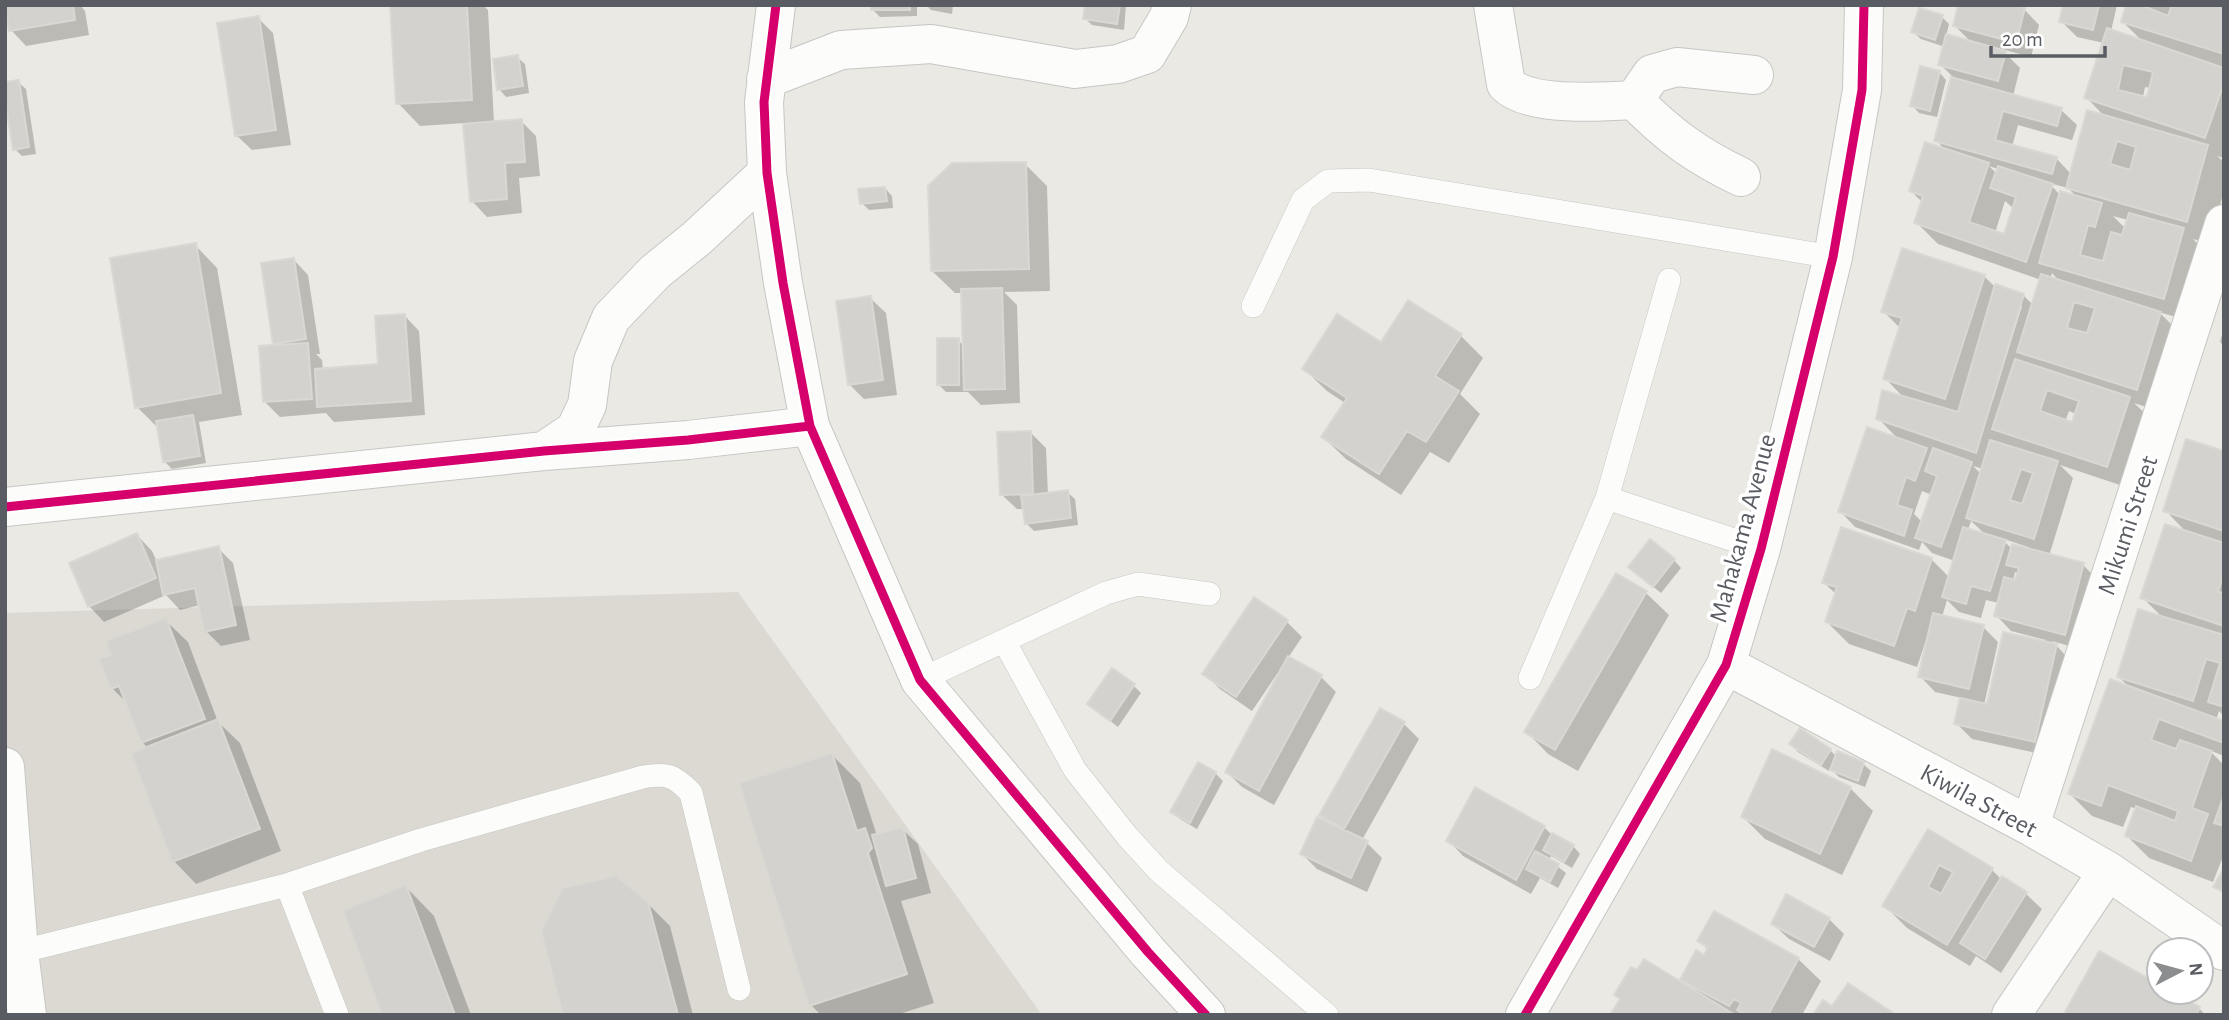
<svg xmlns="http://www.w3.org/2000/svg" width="2229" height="1020" font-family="'Alegreya Sans',sans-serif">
<rect width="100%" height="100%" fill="#eae9e3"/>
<!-- education -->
<path fill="#dbd9d1" d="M738,592l304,423h-1037v-402z"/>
<!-- shadow -->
<path fill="#0003" fill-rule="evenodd" d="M80,5l5,6 4,24 -63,11 -15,-16 -5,-24z
M392,5h91l5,5 6,113 27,-2 15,15 4,40 -21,2 3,35 -35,4 -15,-16 -7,-78 -45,3 -22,-23z
M872,5h45v11l-37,1 -8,-8z
M926,5h27l-1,9 -21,-4z
M1087,5h39l-2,25 -32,-5 -7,-7z
M2065,5h52l-6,26 33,12 -21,-21 5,-17h96v153l-7,-2 7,6v29l-15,52 -16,-4 13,13 -20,68 -27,-8 24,24 -24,75 -25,-8 18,17 -23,68 -69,-23 13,13 -24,78 34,9 15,15 -18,69 -28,-8 19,20 -21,95 -78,-17 -16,-16 6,-25 -27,-6 -15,-16 8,-35 -2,-1 -9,27 -68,-23 -22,-22 9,-28 -12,-11 107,-24 19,19 5,-17 -23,-8 -10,-11 -3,8 -64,-23 -15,-16 59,-71 -21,-22 27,-19 -20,-21 16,-49 -18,-18 101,-35 12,12 27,7 10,10 8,-25 -103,-36 -22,-22 6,-20 -11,-11 35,-40 -10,-11 17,-63 -13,-13 5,-17 -24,-8 -8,-7 29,-15 7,7 -3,12 27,8 -18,-18 69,-17 15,16 -8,32 -30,-8 19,19 -7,28 48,14 16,15 -5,15 -54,-15 -6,22 44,11 15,16 35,-56 -20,-21 18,-54 -27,-6 -16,-16zM2145,87l6,1 -2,11 -6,-2zM1989,166l9,3 -1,5zM2049,183l19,5 10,10 -18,-3zM2005,201l9,8 -9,27 -10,-3zM2113,216l15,4 -2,9zM2052,273l9,10 -11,-4zM2018,306h4l-29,94 -3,-1zM2069,411l7,3 -3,10 -8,-2zM1973,466l10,3 -2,5zM1922,491l10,4 -10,27 -8,-8zM1971,521l16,15 -19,-6zM2001,538l27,9 -1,3 -15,-1zM2015,572l4,3 -2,7 -4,-1zM1947,600l12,12 22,6 5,-18 13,3 -3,12 15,16 35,9 -57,66 -5,-1 14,-63 -15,-15 -41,-10z
M258,18l15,15 18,112 -39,5 -16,-15z
M517,57l8,7 4,29 -23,4 -7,-8z
M1939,72l7,8 -9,37 -18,-4 -7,-8z
M18,82l8,7 10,65 -14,2 -7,-7z
M1025,164l22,22 3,105 -46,1 13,13 3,98 -39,2 -13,-13h-22l-7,-7 19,-45 6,6 -1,-53h-8l-23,-22z
M885,188l7,8 1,12 -24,2 -7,-7z
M195,245l22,23 25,147 -43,7 7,41 -34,6 -7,-7 -6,-33 -22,-22z
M293,259l15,16 12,79h-4l6,6 1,10 57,-4 24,-51 15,16 6,84 -91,7 -8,-9 -46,4 -15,-15 14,-55 -4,-4z
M870,298l16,15 11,82 -33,4 -15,-15z
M2224,327v19l-4,-4z
M1460,335l23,23 -23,36 20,20 -31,49 -19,-11 -29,43 -55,-36 -23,-22 22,-34 -18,-12 -23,-22 78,-24z
M1031,433l15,15 2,47 19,-3 8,7 3,26 -44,6 -8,-8 -1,-14h-8l-16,-15z
M2224,453v263l-5,-5 -3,9 8,3v33l-15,-6 15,15v89l-11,28 -64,-24 -22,-22 10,-27 -6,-2 -8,20 -31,-11 -22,-22 61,-105 -12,-12 44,-59 -21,-21 46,-63 -23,-24z
M137,535l15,16 5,11 61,-14 15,15 17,77 -29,6 -15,-15 -6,-26 -20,5 -14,-15 -62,27 -15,-16z
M1674,560l7,8 -20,25 -24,-19z
M1616,575l30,18 23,22 -91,156 -30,-17 -22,-23z
M1255,599l32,23 15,15 -14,21 33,19 15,15 -62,113 -32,-18 -15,-15 52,-96 -2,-2 -25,37 -32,-22 -15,-15z
M165,620l23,22 30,80 22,21 41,108 -85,33 -22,-23 -41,-107 15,-6 -5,-5 -16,-40 -15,-15 1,-32z
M1134,686l7,7 -23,34 -29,-23z
M1404,724l15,15 -57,101 5,3 15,15 -15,34 -50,-23 -15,-15 31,-28 -12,-11z
M1791,744l39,6 7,7 1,-3 25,10 8,7 -6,16 -26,-10 -9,-9 -1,3 -31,-19z
M832,755l28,28 17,53 25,-7 16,15 13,49 -30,8 33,102 -38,12h-75l-10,-10z
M1198,764l17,9 8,8 -26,48 -17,-10 -8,-7z
M1850,788l23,23 -31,64 -77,-36 -22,-22z
M1544,827l9,9 20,10 7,8 -8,14 -21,-12 -2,4 17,13 -8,15 -18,-10 -9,16 -68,-38 -15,-16z
M1929,831l63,39 10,10 24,14 16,15 -41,64 -25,-17 -6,10 -63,-38 -23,-23z
M406,887l28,29 37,99h-87z
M647,903l23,23 23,89h-128z
M1829,919l15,15 -14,27 -41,-22 -16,-15z
M1700,941l98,18 23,22 -19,34h-190l79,-27 -9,-9 23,-22 3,-7z
M2159,986v6h11l29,16 6,7h-134z"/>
<!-- building -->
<path fill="#d3d2ce" stroke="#dad8d2" stroke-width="2" fill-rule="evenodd" d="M5,5h68l2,15 -66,11z
M390,5h77l5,95 -76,4z
M871,5h39v5h-39z
M1085,5h35l-3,19 -34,-5z
M1958,5h56l11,3 -9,35 -63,-17z
M2063,5h36l-6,25 -34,-8z
M2126,5h15l27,11 4,-11h52v49l-103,-32z
M1919,8l24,7 -8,25 -24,-8z
M259,16l17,114 -41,6 -18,-113z
M2107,28l117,40v15l-19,55 -121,-40zM2123,65l30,7 -6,25 -29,-7z
M1946,34l60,17 -8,30 -60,-16z
M518,55l5,31 -26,4 -4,-31z
M1920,66l20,5 -10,40 -20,-5z
M1951,77l111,31 -5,18 -54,-15 -8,29 62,17 -5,17 -118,-33z
M19,80l10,67 -16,3 -8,-52v-16z
M2087,110l121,35 -21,77 -121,-34zM2117,141l19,6 -6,23 -20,-6z
M522,119l3,43 -20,1 2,36 -37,3 -7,-78z
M1925,142l64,21 -20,59 35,12 12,-37 -26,-9 8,-22 55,18 -27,78 -112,-39 9,-27 -14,-5z
M1026,162l3,107 -98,2 -3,-85 24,-23z
M885,187l2,14 -27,3 -2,-15z
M2060,191l42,12 -7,24 -7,-2 -8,30 23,6 8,-29 11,3 7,-22 55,15 -20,71 -125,-36z
M196,243l25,150 -86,15 -25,-150z
M1902,248l83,27 -40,124 -62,-20 19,-61 -21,-6z
M294,258l12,81 -33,5 -12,-81z
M2041,274l120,38 -24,78 -120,-38zM2074,302l21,6 -8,25 -20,-5z
M1995,284l29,10 -48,159 -100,-34 6,-29 76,22z
M1002,288l3,101 -41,1 -3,-101z
M871,296l12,84 -35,5 -12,-84z
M1408,300l54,34 -27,42 24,15 -33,51 -19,-11 -28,43 -58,-37 26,-39 -45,-29 35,-55 44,28z
M405,314l6,87 -94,6 -2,-38 63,-5 -3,-48z
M937,338h22v47h-22z
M308,343l4,56 -49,3 -4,-56z
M2015,359l115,38 -23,70 -115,-38zM2047,390l32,11 -7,21 -32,-11z
M193,415l7,41 -37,6 -7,-41z
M1867,427l60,21 -12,33 -9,-4 -9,28 15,5 -8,26 -66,-24z
M1031,431l2,63 -33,1 -3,-63z
M2186,439l38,12v80l-61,-20z
M1990,440l68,21 -24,78 -68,-21zM2021,469l12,4 -11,31 -12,-4z
M1933,448l39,14 -31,85 -26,-9 22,-62 -12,-5z
M1068,490l3,28 -46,6 -4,-28z
M2165,524l59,19v29l-6,20 6,1v33l-84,-28z
M1841,527l91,31 -17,53 -8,-3 -13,38 -69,-24 12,-35 -15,-4z
M1963,527l43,13 -16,51 -19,-5 -5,18 -24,-7z
M137,533l19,45 -68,29 -19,-44z
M1650,539l25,20 -22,28 -25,-20z
M2012,544l72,19 -19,72 -71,-19 10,-39 11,3 4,-12 -13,-3z
M219,546l17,79 -32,7 -9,-44 -32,7 -7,-35z
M1616,573l31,18 -92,159 -31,-18z
M1254,597l34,23 -52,77 -34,-23z
M2138,609l86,26v72l-16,-5 12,-39 -14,-4 -13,42 -76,-24z
M1933,613l51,12 -15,64 -51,-12z
M166,618l39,101 -64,24 -22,-57 -8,3 -12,-30 12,-4 -5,-14z
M2003,632l54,12 -22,98 -81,-18 6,-26 27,6z
M1288,656l34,19 -63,116 -34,-19z
M1112,668l23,16 -25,37 -23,-17z
M2110,679l114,42v22l-65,-24 -8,21 25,9 4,-9 32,11 -20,57 16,6 -17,47 -66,-25 11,-30 39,15 3,-10 -70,-26 -7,21 -33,-12z
M1380,708l25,14 -61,107 -25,-14z
M218,719l42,110 -88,33 -41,-109z
M1800,728l31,21 -10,16 -32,-21z
M1772,749l79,38 -31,67 -79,-37z
M1837,751l27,11 -6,19 -28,-11z
M832,753l25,78 8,-3 7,20 -4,5 39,121 -98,32 -70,-223z
M1198,762l18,10 -26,51 -20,-11z
M1475,787l70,39 -29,54 -70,-39z
M2224,795v31l-10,-3z
M1317,817l51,24 -17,37 -51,-24z
M903,827l13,51 -30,8 -14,-51z
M1928,829l65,39 -46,77 -65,-39zM1939,865l14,7 -12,22 -13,-7z
M1552,833l22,12 -10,17 -21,-12z
M1535,851l24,13 -9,18 -24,-13z
M2224,868v24l-11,-5z
M616,876l32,26 30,113h-115l-22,-84 21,-43z
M2002,876l25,16 -42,67 -25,-16z
M406,885l49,130h-73l-39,-105z
M1786,894l44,24 -16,29 -43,-23z
M1714,911l85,47 -31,57h-22l-9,-5 4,-7 -7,-4 -5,7 -49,-26 16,-30 8,5 4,-8 -11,-6z
M2099,951l60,33v8h14l27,15 -4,8h-126l-5,-3z
M1644,959l91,56h-125l10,-16 -6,-4 17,-28 6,3z
M1848,983l48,32h-83l10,-15 9,6z"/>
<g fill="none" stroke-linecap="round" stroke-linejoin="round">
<defs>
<path id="lane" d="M1669,280l-62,218 154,51
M1253,306l50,-106 25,-19 41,-1 464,77
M1004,641l71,129 52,66 32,35 168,144
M1530,678l77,-180
M920,680l186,-87 32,-9 71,10
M287,885l50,130
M19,952l268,-67 134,-45 222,-63c24,-4 31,-2 48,16l48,196"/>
<path id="street" d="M776,5l-12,97 3,71 16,110 27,143 110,254 228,272 58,63
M1493,5l13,79c22,23 97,18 128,16l18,-26 25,-7 77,8
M766,79l75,-29 90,-6 144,25 43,-5 29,-10 22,-37 3,-12
M1634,100c34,35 63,56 107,77
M544,451l31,-21 12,-25 6,-44 18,-43 44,-46 42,-34 70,-65
M5,507l539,-56 144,-11 122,-14
M1726,665l304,161 78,45 116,80
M5,767l14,185 8,63
M2030,826l194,-602
M2011,1015l97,-144"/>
<path id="secondary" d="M1525,1015l201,-350 35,-116 72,-292 29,-167 2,-85"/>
</defs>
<!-- lane casing -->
<use href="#lane" stroke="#c6c7c5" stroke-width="24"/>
<!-- street casing -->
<use href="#street" stroke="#c6c7c5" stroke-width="40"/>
<!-- secondary casing -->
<use href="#secondary" stroke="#c6c6c6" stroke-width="40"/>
<!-- lane -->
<use href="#lane" stroke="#fcfcfb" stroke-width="23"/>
<!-- street -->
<use href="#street" stroke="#fcfcfb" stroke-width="38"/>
<!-- secondary -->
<use href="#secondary" stroke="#fcfcfb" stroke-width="38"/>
<defs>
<path id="cycleway" d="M776,5l-12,97 3,71 16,110 27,143 110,254 228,272 58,63
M5,507l539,-56 144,-11 122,-14
M1525,1015l201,-350 35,-116 72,-292 29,-167 2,-85"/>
</defs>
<!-- cycleway casing -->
<use href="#cycleway" stroke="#fff" stroke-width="13"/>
<!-- cycleway -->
<use href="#cycleway" stroke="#d6006c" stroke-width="9"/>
</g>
<g text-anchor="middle" stroke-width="7" stroke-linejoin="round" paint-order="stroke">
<!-- street labels -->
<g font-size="26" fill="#595c62" stroke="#fff">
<text transform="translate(2127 525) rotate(-72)" y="9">Mikumi Street</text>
<text transform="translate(1742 528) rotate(-75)" y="9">Mahakama Avenue</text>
<text transform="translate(1979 800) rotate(28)" y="9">Kiwila Street</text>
</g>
</g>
<!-- border -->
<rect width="2229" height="1020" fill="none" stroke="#595c62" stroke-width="14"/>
<!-- north arrow -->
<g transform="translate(2180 971) rotate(84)"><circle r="33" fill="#ffffff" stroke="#bdbec0" stroke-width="2"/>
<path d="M0-5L12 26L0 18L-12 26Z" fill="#8c8d8f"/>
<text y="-10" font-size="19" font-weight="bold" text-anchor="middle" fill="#595c62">N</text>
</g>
<!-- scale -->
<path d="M1991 46v10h114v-10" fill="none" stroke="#595c62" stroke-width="3.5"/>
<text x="2002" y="46" font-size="21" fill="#595c62" stroke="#ffffff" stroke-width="5" paint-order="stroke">20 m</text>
</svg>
